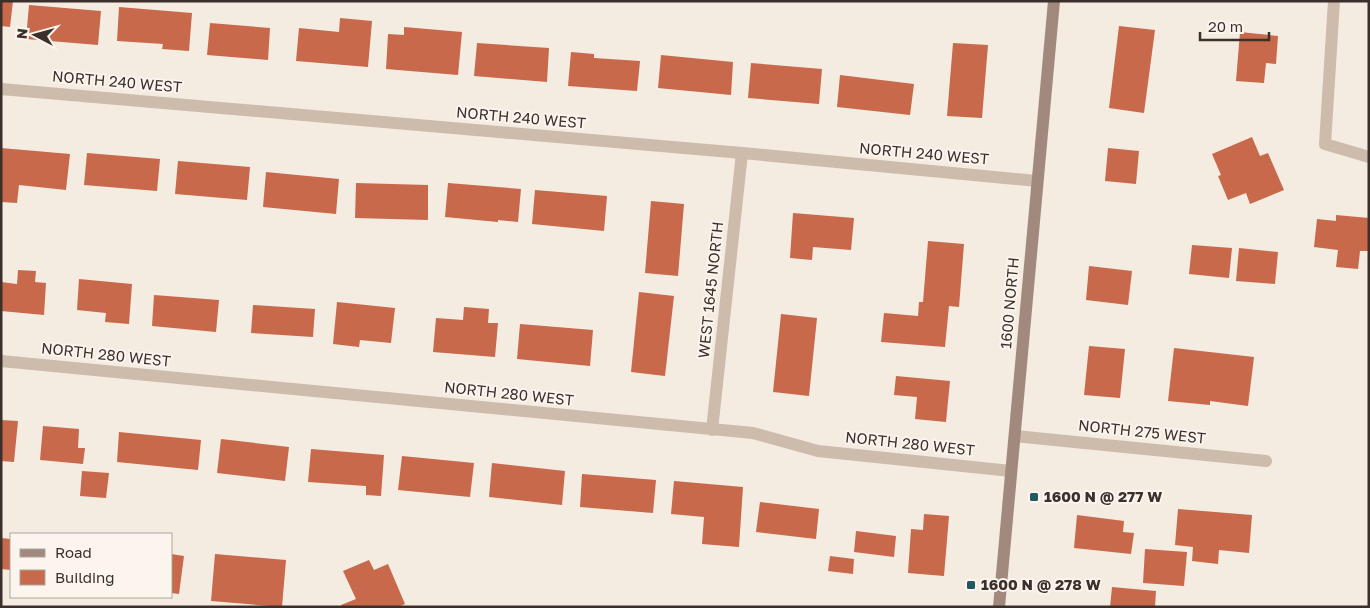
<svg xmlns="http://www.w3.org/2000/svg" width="1370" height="608" font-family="'Golos Text',sans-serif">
<rect width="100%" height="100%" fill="#f4ebe1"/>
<!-- building -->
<path fill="#c8694b" d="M1,1h12l-3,26 -9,-1z
M29,5l72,6 -3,34 -72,-6z
M119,7l73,6 -3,38 -27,-2 1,-5 -46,-3z
M340,18l32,3 -4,46 -72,-6 3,-33 40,4z
M210,23l60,5 -2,32 -61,-5z
M1119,26l36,4 -11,83 -35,-5z
M404,27l58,5 -4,43 -72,-6 2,-35 16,1z
M1240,32l38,4 -2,28 -10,-1 -2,20 -28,-2z
M477,43l72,5 -2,34 -73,-6z
M953,43l35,2 -6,73 -35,-2z
M571,52l23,2v4l46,3 -3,30 -69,-5z
M661,55l72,7 -2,33 -73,-7z
M751,63l71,6 -3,35 -71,-6z
M840,75l74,9 -4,31 -73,-8z
M1252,137l8,19 8,-3 16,37 -34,14 -4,-11 -18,7 -10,-24 3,-1 -9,-21z
M1,148l69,6 -4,36 -47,-5 -2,18 -16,-1z
M1108,148l31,3 -3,33 -31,-3z
M87,153l73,6 -3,32 -73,-6z
M178,161l72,6 -3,33 -72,-6z
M266,172l73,7 -3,35 -73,-7z
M356,183l72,2v35l-73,-2z
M448,183l73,6 -3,33 -20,-2v2l-53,-5z
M535,190l72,6 -3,35 -72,-7z
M651,201l33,3 -6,72 -33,-3z
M793,213l61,5 -3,32 -38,-3 -1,13 -22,-2z
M1336,215l33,3v33h-9l-2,18 -22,-2 2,-17 -24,-3 3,-28 19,2z
M928,241l36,3 -5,63 -10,-1 -4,41 -64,-5 3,-29 34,3 1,-14h4z
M1192,245l40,3 -3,30 -40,-4z
M1239,248l39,4 -3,32 -39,-3z
M1089,266l43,5 -4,34 -42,-5z
M18,270l18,1 -1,11 11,1 -2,32 -43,-4v-29l16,2z
M79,279l53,5 -3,40 -24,-2 1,-9 -29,-3z
M639,292l35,4 -9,80 -34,-4z
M154,295l65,5 -3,32 -64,-6z
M337,302l58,6 -4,35 -31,-3 -1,7 -26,-3z
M253,305l62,4 -2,28 -62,-4z
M464,307l25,2 -1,14h10l-3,34 -62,-5 3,-34 27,2z
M781,314l36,4 -8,78 -36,-4z
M520,324l73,6 -3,36 -73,-7z
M1089,346l36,3 -5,49 -36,-3z
M1174,348l80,9 -6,49 -38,-5v4l-42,-4z
M896,376l54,5 -4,41 -31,-3 2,-22 -23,-2z
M1,420l17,1 -4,41 -13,-1z
M43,426l36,3 -1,19h7l-2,16 -43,-4z
M119,432l82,8 -3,30 -81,-8z
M221,439l68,8 -4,34 -68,-8z
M311,449l73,6 -3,41 -15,-1v-9l-58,-4z
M402,456l72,7 -4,34 -72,-7z
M492,463l73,8 -3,34 -73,-8z
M82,471l27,2 -3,25 -26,-2z
M582,474l74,6 -3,33 -73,-6z
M674,481l69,6 -4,60 -37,-3 2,-27 -33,-3z
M760,502l59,7 -3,30 -60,-7z
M1178,509l74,6 -3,38 -30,-3 -1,14 -26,-3 1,-14 -18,-2z
M924,514l25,2 -5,60 -36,-3 3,-44 12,1z
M1077,515l47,6 -1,11 11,1 -3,21 -57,-6z
M856,531l40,5 -2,21 -40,-5z
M1,538l10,1v31l-10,-1z
M1145,549l42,3 -3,34 -41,-3z
M171,554l13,2 -5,38 -8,-1z
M215,554l71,6 -4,47 -71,-6z
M830,556l24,3 -1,15 -25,-3z
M369,560l5,10 14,-6 17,40 -7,3h-56l-1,-2 15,-6 -13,-28z
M1112,587l44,4 -1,16h-45z"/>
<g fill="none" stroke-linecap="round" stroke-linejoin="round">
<!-- street -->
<path stroke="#cdbbac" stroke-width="12" d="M1334,1l-9,143 44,13
M1,89l741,64 295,28
M1,361l752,72 65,18 193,20
M712,430l30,-277
M1015,436l251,25"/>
<!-- secondary -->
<path stroke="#a18a7d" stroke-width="12" d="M999,607l55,-606"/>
</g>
<!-- markers -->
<g fill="#1f5a5e" stroke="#fbf5ee" stroke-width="2">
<rect x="1029" y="492" width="10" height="10" rx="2.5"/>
<rect x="966" y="580" width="10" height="10" rx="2.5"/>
</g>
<g text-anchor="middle" stroke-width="4" stroke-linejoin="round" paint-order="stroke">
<!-- street labels -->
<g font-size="15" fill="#3b302b" stroke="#fbf5ee">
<text transform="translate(117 82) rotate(5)" y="5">NORTH 240 WEST</text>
<text transform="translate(521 118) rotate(5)" y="5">NORTH 240 WEST</text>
<text transform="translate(924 154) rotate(5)" y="5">NORTH 240 WEST</text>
<text transform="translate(711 290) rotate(-84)" y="5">WEST 1645 NORTH</text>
<text transform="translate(1010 303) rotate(-85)" y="5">1600 NORTH</text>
<text transform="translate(106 355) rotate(6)" y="5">NORTH 280 WEST</text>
<text transform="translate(509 394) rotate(6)" y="5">NORTH 280 WEST</text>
<text transform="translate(1142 432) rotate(6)" y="5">NORTH 275 WEST</text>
<text transform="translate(910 444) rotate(6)" y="5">NORTH 280 WEST</text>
</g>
<!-- poi labels -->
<g font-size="15" font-weight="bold" fill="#3b302b" stroke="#fbf5ee" text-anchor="start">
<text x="1044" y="502">1600 N @ 277 W</text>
<text x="981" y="590">1600 N @ 278 W</text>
</g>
</g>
<!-- border -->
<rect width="1370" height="608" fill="none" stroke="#3b302b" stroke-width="5"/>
<!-- legend -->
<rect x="10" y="533" width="162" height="65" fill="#fbf5ee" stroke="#aea6a0"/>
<rect x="20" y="549" width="25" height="8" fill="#a18a7d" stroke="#aea6a0"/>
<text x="55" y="558" font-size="15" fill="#3b302b">Road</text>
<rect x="20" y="570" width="25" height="15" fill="#c8694b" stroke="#aea6a0"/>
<text x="55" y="583" font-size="15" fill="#3b302b">Building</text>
<!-- north arrow -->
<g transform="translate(35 35) rotate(276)" stroke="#fbf5ee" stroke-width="4" paint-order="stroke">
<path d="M0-4L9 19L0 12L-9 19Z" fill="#3b302b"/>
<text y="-8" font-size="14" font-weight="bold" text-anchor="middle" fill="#3b302b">N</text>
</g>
<!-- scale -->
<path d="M1200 32v8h69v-8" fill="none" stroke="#3b302b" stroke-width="2.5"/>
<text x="1208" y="32" font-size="15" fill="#3b302b" stroke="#fbf5ee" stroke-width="4" paint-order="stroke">20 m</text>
</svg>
